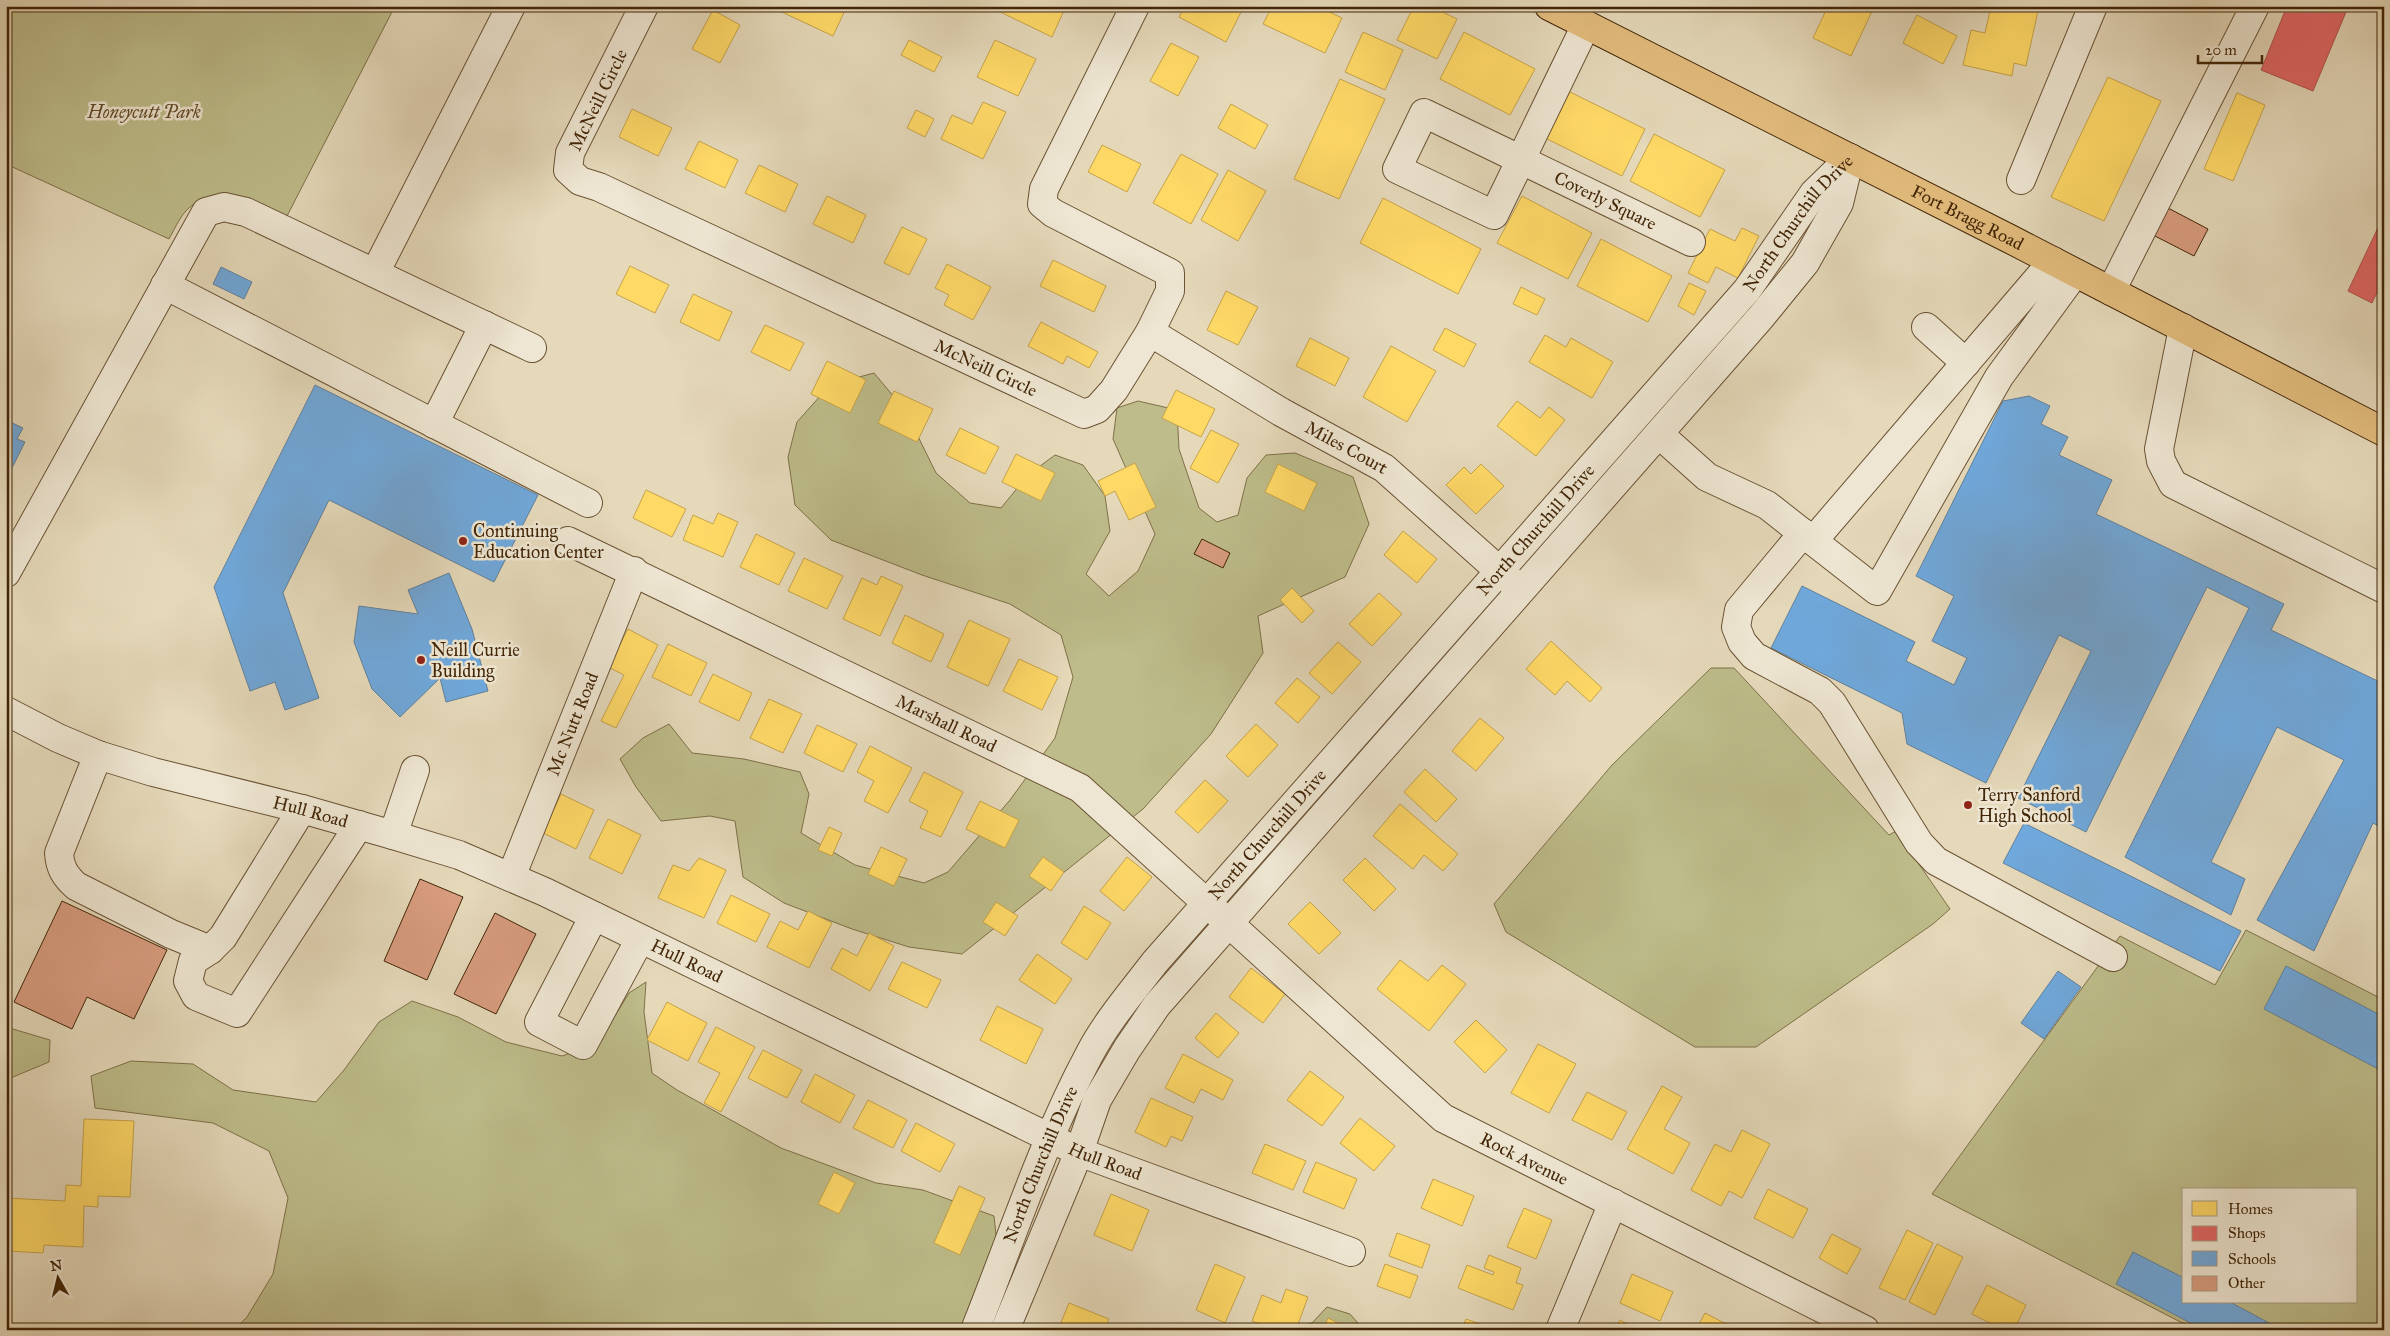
<svg xmlns="http://www.w3.org/2000/svg" width="2390" height="1336" font-family="'IM FELL Great Primer',serif">
<rect width="100%" height="100%" fill="#e5d9ba"/>
<filter id="stains"><feTurbulence type="fractalNoise" baseFrequency=".004" numOctaves="4"/><feColorMatrix values="0 0 0 0 .2 0 0 0 0 .09 0 0 0 0 .02 0 0 0 .5 -.17"/></filter>
<radialGradient id="worn" r=".72"><stop offset=".6" stop-color="#630" stop-opacity="0"/><stop offset="1" stop-color="#630" stop-opacity=".3"/></radialGradient>
<!-- green -->
<path fill="#bdbc8a" stroke="#7f7048" fill-rule="evenodd" d="M6,6h389l-108,210c-30,-11 -75,-35 -102,-4 -6,7 -11,18 -16,27l-163,-75z
M874,373l31,37 31,63 34,30 31,5 27,-33 27,-20 28,10 22,31 5,35 -24,43 23,22 29,-25 17,-37 -42,-95 4,-31 21,-7 39,9 2,39 20,59 18,14 21,-7 9,-37 19,-23 29,-2 58,24 16,47 -24,53 -87,39 5,37 -52,81 -68,75 -181,145 -53,-7 -57,-18 -68,-26 -41,-26 -8,-56 -25,-5 -49,5 -25,-34 -16,-28 23,-21 26,-14 23,29 52,6 56,13 9,22 -8,39 54,32 69,18 24,-11 62,-72 45,-62 18,-61 -12,-42 -51,-31 -88,-29 -91,-35 -36,-35 -7,-48 9,-35 33,-37z
M1711,668h23l155,167 7,-4 54,78 -17,15 -177,123h-61l-189,-115 -12,-28 118,-139z
M2246,930l138,70v330h-188l-264,-136 188,-258 95,49zM2184,1190h172v112h-172z
M646,982l-2,30 8,61 25,17 104,58 95,35 47,7 71,26 4,37 -28,77h-736l13,-13 26,-43 15,-76 -19,-47 -56,-28 -118,-15 -4,-32 40,-15 62,3 40,26 83,12 28,-32 35,-48 33,-21 46,16 48,25 56,14 36,-13 31,-50z
M6,1027l44,13 -1,22 -36,15 -7,-1z
M1327,1307l23,7 14,16h-73l21,-7z"/>
<!-- homes -->
<path fill="#ffd966" stroke="#c6a34a" d="M769,6h78l-14,30z
M993,6h73l-14,31 -60,-29z
M1185,6h59l-18,36 -47,-25z
M1272,6h45l25,12 -17,35 -62,-29z
M1414,6h16l27,13 -20,40 -40,-19z
M1751,6h16l-3,6z
M1828,6l46,1 -23,49 -38,-18z
M1991,6h48l-13,60 -12,-3 -2,13 -49,-11 8,-35 14,3z
M713,10l27,15 -20,38 -28,-14z
M1917,15l40,21 -14,28 -40,-21z
M1363,32l40,18 -18,40 -40,-18z
M1464,32l71,37 -25,46 -70,-36z
M909,40l33,17 -8,15 -33,-17z
M995,40l41,19 -18,37 -41,-19z
M1171,43l28,14 -21,39 -28,-15z
M2108,77l53,24 -57,120 -53,-24z
M1340,79l45,20 -46,100 -45,-20z
M1566,90l79,39 -23,47 -79,-39z
M2237,93l28,12 -32,76 -29,-12z
M983,102l23,10 -23,47 -42,-20 11,-24 20,9z
M1231,104l37,21 -13,24 -37,-21z
M632,109l40,19 -14,28 -39,-19z
M916,110l18,9 -9,18 -18,-9z
M1654,134l71,36 -25,47 -70,-36z
M699,141l39,19 -13,28 -40,-19z
M1102,145l39,19 -14,28 -39,-20z
M1181,154l37,20 -27,50 -38,-21z
M759,165l39,19 -13,28 -40,-19z
M1228,170l38,21 -28,50 -37,-21z
M827,196l39,19 -13,28 -40,-19z
M1522,196l70,37 -24,46 -71,-36z
M1383,198l98,51 -23,45 -98,-51z
M902,227l25,12 -18,36 -25,-12z
M1742,228l17,8 -21,42 -22,-11 -8,16 -20,-10 22,-44 25,12z
M1601,239l71,37 -24,46 -71,-36z
M1053,260l53,26 -12,26 -54,-26z
M947,264l44,23 -18,33 -29,-15 5,-10 -14,-7z
M630,266l39,19 -14,28 -39,-19z
M1689,283l17,8 -12,24 -16,-9z
M1521,287l24,12 -8,16 -24,-11z
M1226,291l32,16 -20,38 -31,-15z
M693,294l39,18 -13,29 -39,-19z
M1041,322l57,30 -9,16 -22,-12 -4,8 -35,-18z
M765,325l39,18 -14,28 -39,-19z
M1445,328l31,16 -12,23 -31,-17z
M1545,335l21,12 5,-9 42,24 -21,36 -63,-36z
M1310,338l39,20 -14,28 -39,-20z
M1391,346l45,25 -29,51 -44,-25z
M827,361l39,19 -16,33 -39,-19z
M1176,390l39,19 -14,28 -39,-19z
M894,391l39,18 -16,33 -39,-19z
M1517,401l23,17 9,-11 16,13 -29,36 -39,-30z
M960,428l39,19 -14,27 -39,-19z
M1211,430l28,14 -21,39 -28,-15z
M1016,454l39,19 -14,28 -39,-19z
M1135,463l21,44 -27,13 -14,-29 -10,5 -7,-15z
M1278,464l39,19 -13,28 -39,-19z
M1481,464l23,22 -28,28 -30,-29 18,-18 7,7z
M646,490l40,19 -14,28 -39,-19z
M718,513l20,9 -15,35 -40,-17 10,-25 20,9z
M1403,531l34,28 -20,24 -33,-28z
M756,534l39,19 -16,32 -39,-18z
M804,558l39,18 -16,33 -39,-18z
M881,576l22,10 -23,50 -37,-17 19,-41 15,7z
M1292,588l22,23 -12,12 -22,-23z
M1379,593l23,21 -30,32 -23,-22z
M905,615l39,19 -13,28 -39,-19z
M969,620l41,19 -22,47 -41,-19z
M628,629l30,16 -42,83 -15,-7 23,-46 -16,-8z
M1551,641l51,47 -12,14 -23,-21 -12,14 -29,-26z
M1338,642l23,20 -29,32 -23,-21z
M668,644l39,19 -16,33 -39,-19z
M1019,659l39,18 -16,33 -39,-19z
M713,674l39,19 -13,28 -40,-19z
M1297,678l23,19 -22,26 -23,-20z
M769,699l33,15 -19,39 -33,-15z
M1480,718l24,20 -28,33 -24,-20z
M1256,724l22,21 -30,32 -22,-21z
M817,725l40,19 -14,28 -39,-19z
M870,746l42,22 -24,45 -24,-12 10,-20 -17,-9z
M1425,769l32,30 -21,23 -32,-30z
M924,772l39,20 -22,45 -21,-9 8,-17 -19,-10z
M1205,780l23,21 -30,32 -23,-21z
M561,794l33,16 -18,39 -33,-16z
M980,801l39,19 -14,28 -39,-19z
M1400,804l58,50 -15,17 -19,-16 -11,14 -40,-33z
M608,819l33,16 -19,39 -33,-16z
M829,827l13,6 -10,23 -14,-6z
M881,847l26,12 -13,27 -26,-12z
M1043,857l21,15 -13,19 -22,-15z
M1127,857l25,20 -28,34 -24,-20z
M699,858l27,12 -22,48 -46,-20 15,-33 16,6z
M1365,858l31,31 -22,22 -31,-31z
M731,895l39,19 -14,28 -39,-19z
M996,902l22,14 -13,20 -22,-14z
M1310,902l31,31 -22,21 -31,-30z
M1084,906l27,17 -24,37 -26,-17z
M808,911l24,12 -23,45 -42,-21 13,-26 18,9z
M869,933l25,13 -24,45 -39,-22 11,-21 15,8z
M1037,954l35,25 -17,25 -36,-24z
M1400,960l28,21 14,-16 24,19 -37,47 -52,-42z
M902,962l39,18 -14,28 -39,-19z
M1251,968l34,26 -22,29 -34,-26z
M667,1002l40,21 -19,38 -41,-21z
M997,1006l46,23 -17,35 -46,-24z
M1216,1013l23,20 -21,25 -23,-20z
M1476,1020l31,30 -22,23 -31,-31z
M716,1027l39,20 -34,65 -17,-9 16,-30 -22,-11z
M1538,1044l38,20 -27,49 -38,-20z
M763,1050l39,20 -15,28 -39,-20z
M1183,1054l50,26 -10,20 -22,-11 -7,14 -29,-15z
M1310,1071l34,26 -22,29 -35,-26z
M815,1074l40,21 -15,28 -39,-21z
M1662,1086l20,11 -18,32 26,14 -17,31 -46,-25z
M1587,1092l40,20 -15,28 -40,-20z
M1151,1098l42,19 -11,24 -11,-5 -5,11 -31,-15z
M868,1100l39,20 -14,28 -40,-20z
M1360,1118l35,28 -21,25 -34,-28z
M84,1119l50,2 -4,76 -32,-1v11l-14,-1 -1,41 -39,-2 -1,8 -37,-2v-53l59,3 1,-16 15,1z
M916,1123l39,21 -15,28 -39,-21z
M1742,1130l28,14 -28,54 -13,-7 -8,15 -30,-16 24,-46 16,8z
M1265,1144l41,17 -13,29 -41,-17z
M1316,1162l41,17 -13,30 -41,-17z
M834,1172l21,11 -16,31 -21,-10z
M1433,1179l41,17 -12,30 -41,-18z
M959,1186l26,12 -25,57 -26,-12z
M1768,1189l40,20 -15,29 -39,-20z
M1111,1194l38,16 -17,41 -38,-16z
M1524,1208l28,12 -16,39 -29,-12z
M1907,1230l26,13 -28,57 -26,-12z
M1397,1233l33,12 -8,23 -33,-12z
M1832,1234l29,15 -14,25 -28,-16z
M1937,1244l26,13 -28,58 -26,-13z
M1489,1255l32,13 -5,15 7,2 -10,25 -55,-22 9,-23 26,10 1,-3 -10,-4z
M1215,1264l30,13 -20,46 -29,-13z
M1385,1264l33,12 -8,22 -33,-12z
M1632,1274l41,18 -13,29 -40,-18z
M1987,1285l39,20 -12,25h-10l-32,-16z
M1286,1289l22,8 -12,33h-20l-24,-9 10,-26 19,8z
M1069,1303l40,16 -5,11h-46z
M1705,1313l29,15 -1,2h-37z
M1328,1318l24,12h-29z
M1466,1319l31,11h-35z
M1620,1320l18,10h-24z
M2051,1324l12,6h-15z"/>
<!-- shops -->
<path fill="#e06666" stroke="#b0524a" d="M2287,6h44l15,6 -33,79 -52,-21z
M2384,25v14l-6,-3z
M2384,215v63l-12,25 -24,-12z"/>
<!-- schools -->
<path fill="#6fa8dc" stroke="#61819c" d="M221,267l31,15 -8,17 -31,-15z
M315,385l223,110 -44,87 -165,-82 -46,93 36,105 -34,12 -10,-28 -25,9 -36,-104z
M6,393l5,2 -5,10z
M2029,396l21,10 -9,18 27,13 -9,18 53,25 -16,34 188,90 -13,26 113,54v145l-11,-6 -59,128 -57,-31 87,-160 -67,-33 -66,135 34,17 -14,36 -106,-58 124,-249 -42,-21 -121,245 -68,-34 73,-147 -32,-16 -73,148 -79,-39 -5,-31 -131,-65 31,-62 113,56 -9,19 48,24 13,-27 -35,-17 22,-45 -38,-20 87,-175z
M6,420l17,8 -6,11 8,3 -19,38z
M449,573l23,56 16,62 -42,11 -6,-24 -40,39 -28,-28 -18,-47 5,-36 59,8 -10,-24z
M2024,823l217,108 -21,40 -217,-108z
M2286,966l98,51v55l-120,-63z
M2058,971l23,16 -37,52 -23,-16z
M2133,1252l51,26v24h46l52,28h-78l-88,-46z"/>
<!-- building -->
<path fill="#d89c7f" stroke="#412507" d="M2168,208l40,21 -14,27 -41,-21z
M1202,539l28,14 -7,15 -29,-14z
M420,879l43,18 -36,83 -43,-19z
M62,901l105,49 -33,69 -47,-22 -15,32 -58,-27z
M495,913l41,21 -40,80 -42,-20z"/>
<g fill="none" stroke-linecap="round" stroke-linejoin="round">
<defs>
<g id="minor">
<path id="s1" d="M644,6l-74,147 -2,17 12,11 19,6 485,227 13,-5 17,-19 36,-58 20,-41v-18l-117,-60 -11,-9 2,-15 91,-183"/>
<path id="s2" d="M1586,25l-92,190 -97,-46 27,-56 267,129"/>
<path d="M2021,180l72,-174"/>
<path d="M2053,261l-240,280 64,50 122,-214 76,-104"/>
<path d="M375,273l136,-267"/>
<path d="M165,285l423,218"/>
<path d="M2111,291l144,-285"/>
<path d="M1926,327l40,36"/>
<path d="M2183,328l-24,121 2,12 12,23 211,105"/>
<path id="s3" d="M1150,332l131,80 103,56 129,115"/>
<path d="M434,424l50,-99"/>
<path d="M1659,434l48,43 60,28 46,36"/>
<path d="M1803,533l-64,77 -3,17 6,15 12,14 66,35 12,12 87,140 17,18 177,96"/>
<path id="s4" d="M568,541l512,247 363,330 422,212"/>
<path d="M6,573l200,-361 18,-5 22,5 286,136"/>
<path id="s5" d="M6,711l52,27 40,17 55,17 149,37 91,26 66,20 86,37 534,260 272,100"/>
<path d="M98,755l-39,98c1,15 6,23 17,33l95,48 39,16"/>
<path d="M302,809l-79,128 -13,13 -17,11 -5,20 8,15 41,17 122,-188"/>
<path d="M393,835l22,-65"/>
<path id="s6" d="M511,877l123,-306"/>
<path d="M594,916l-55,106 44,23 57,-106"/>
<path id="s7" d="M975,1330c37,-92 67,-187 114,-275 17,-33 43,-63 66,-93l592,-672 67,-97 36,-35"/>
<path d="M1005,1330l74,-178 18,-52 30,-51 30,-44 604,-688 44,-54 34,-60 11,-45"/>
<path d="M1560,1330l53,-127"/>
</g>
<g id="major">
<path id="s8" d="M1549,6l461,233 374,193"/>
</g>
</defs>
<!-- minor casing -->
<use href="#minor" stroke="#6a5234" stroke-width="30"/>
<!-- major casing -->
<use href="#major" stroke="#412507" stroke-width="30"/>
<!-- minor -->
<use href="#minor" stroke="#eee6d2" stroke-width="28"/>
<!-- major -->
<use href="#major" stroke="#e2bc7d" stroke-width="28"/>
</g>
<!-- markers -->
<g fill="#8f2418" stroke="#eee6d2" stroke-width="2">
<circle cx="463" cy="541" r="5"/>
<circle cx="421" cy="660" r="5"/>
<circle cx="1968" cy="805" r="5"/>
</g>
<g text-anchor="middle" stroke-width="5" stroke-linejoin="round" paint-order="stroke">
<!-- street labels -->
<g font-size="18" fill="#412507" stroke="#eee6d2">
<text transform="translate(598 100) rotate(-64)" y="6">McNeill Circle</text>
<text dy="6" stroke="none"><textPath href="#s2" startOffset="582">Coverly Square</textPath></text>
<text dy="6" stroke="none"><textPath href="#s8" startOffset="469">Fort Bragg Road</textPath></text>
<text dy="6" stroke="none"><textPath href="#s7" startOffset="1392">North Churchill Drive</textPath></text>
<text dy="6" stroke="none"><textPath href="#s1" startOffset="645">McNeill Circle</textPath></text>
<text dy="6" stroke="none"><textPath href="#s3" startOffset="228">Miles Court</textPath></text>
<text dy="6" stroke="none"><textPath href="#s7" startOffset="988">North Churchill Drive</textPath></text>
<text dy="6" stroke="none"><textPath href="#s4" startOffset="420">Marshall Road</textPath></text>
<text dy="6" stroke="none"><textPath href="#s6" startOffset="165">Mc Nutt Road</textPath></text>
<text dy="6" stroke="none"><textPath href="#s5" startOffset="322">Hull Road</textPath></text>
<text dy="6" stroke="none"><textPath href="#s7" startOffset="582">North Churchill Drive</textPath></text>
<text dy="6" stroke="none"><textPath href="#s5" startOffset="728">Hull Road</textPath></text>
<text dy="6" stroke="none"><textPath href="#s4" startOffset="1150">Rock Avenue</textPath></text>
<text dy="6" stroke="none"><textPath href="#s5" startOffset="1192">Hull Road</textPath></text>
<text dy="6" stroke="none"><textPath href="#s7" startOffset="178">North Churchill Drive</textPath></text>
</g>
<!-- park labels -->
<g font-size="18" font-style="italic" fill="#604b28" stroke="#eee6d2">
<text x="144" y="118">Honeycutt Park</text>
</g>
<!-- poi labels -->
<g font-size="18" fill="#412507" stroke="#eee6d2" text-anchor="start">
<text x="473" y="537">Continuing<tspan x="473" dy="21">Education Center</tspan></text>
<text x="431" y="656">Neill Currie<tspan x="431" dy="21">Building</tspan></text>
<text x="1978" y="801">Terry Sanford<tspan x="1978" dy="21">High School</tspan></text>
</g>
</g>
<!-- margin -->
<rect width="2390" height="1336" fill="none" stroke="#e5d9ba" stroke-width="25"/>
<rect x="8" y="8" width="2375" height="1321" fill="none" stroke="#412507" stroke-width="2.5"/>
<rect x="12" y="12" width="2365" height="1311" fill="none" stroke="#412507"/>
<!-- legend -->
<rect x="2182" y="1188" width="175" height="115" fill="#eee6d2" stroke="#a99981"/>
<rect x="2192" y="1201" width="25" height="15" fill="#ffd966" stroke="#a99981"/>
<text x="2228" y="1214" font-size="15" fill="#412507">Homes</text>
<rect x="2192" y="1226" width="25" height="15" fill="#e06666" stroke="#a99981"/>
<text x="2228" y="1238" font-size="15" fill="#412507">Shops</text>
<rect x="2192" y="1251" width="25" height="15" fill="#6fa8dc" stroke="#a99981"/>
<text x="2228" y="1264" font-size="15" fill="#412507">Schools</text>
<rect x="2192" y="1276" width="25" height="15" fill="#d89c7f" stroke="#a99981"/>
<text x="2228" y="1288" font-size="15" fill="#412507">Other</text>
<!-- north arrow -->
<g transform="translate(58 1278) rotate(352)" stroke="#eee6d2" stroke-width="4" paint-order="stroke">
<path d="M0-4L9 19L0 12L-9 19Z" fill="#412507"/>
<text y="-8" font-size="14" font-weight="bold" text-anchor="middle" fill="#412507">N</text>
</g>
<!-- scale -->
<path d="M2198 55v8h64v-8" fill="none" stroke="#412507" stroke-width="2.5"/>
<text x="2205" y="55" font-size="15" fill="#412507" stroke="#eee6d2" stroke-width="4" paint-order="stroke">20 m</text>
<rect width="100%" height="100%" filter="url(#stains)"/>
<rect width="100%" height="100%" fill="url(#worn)"/>
</svg>
